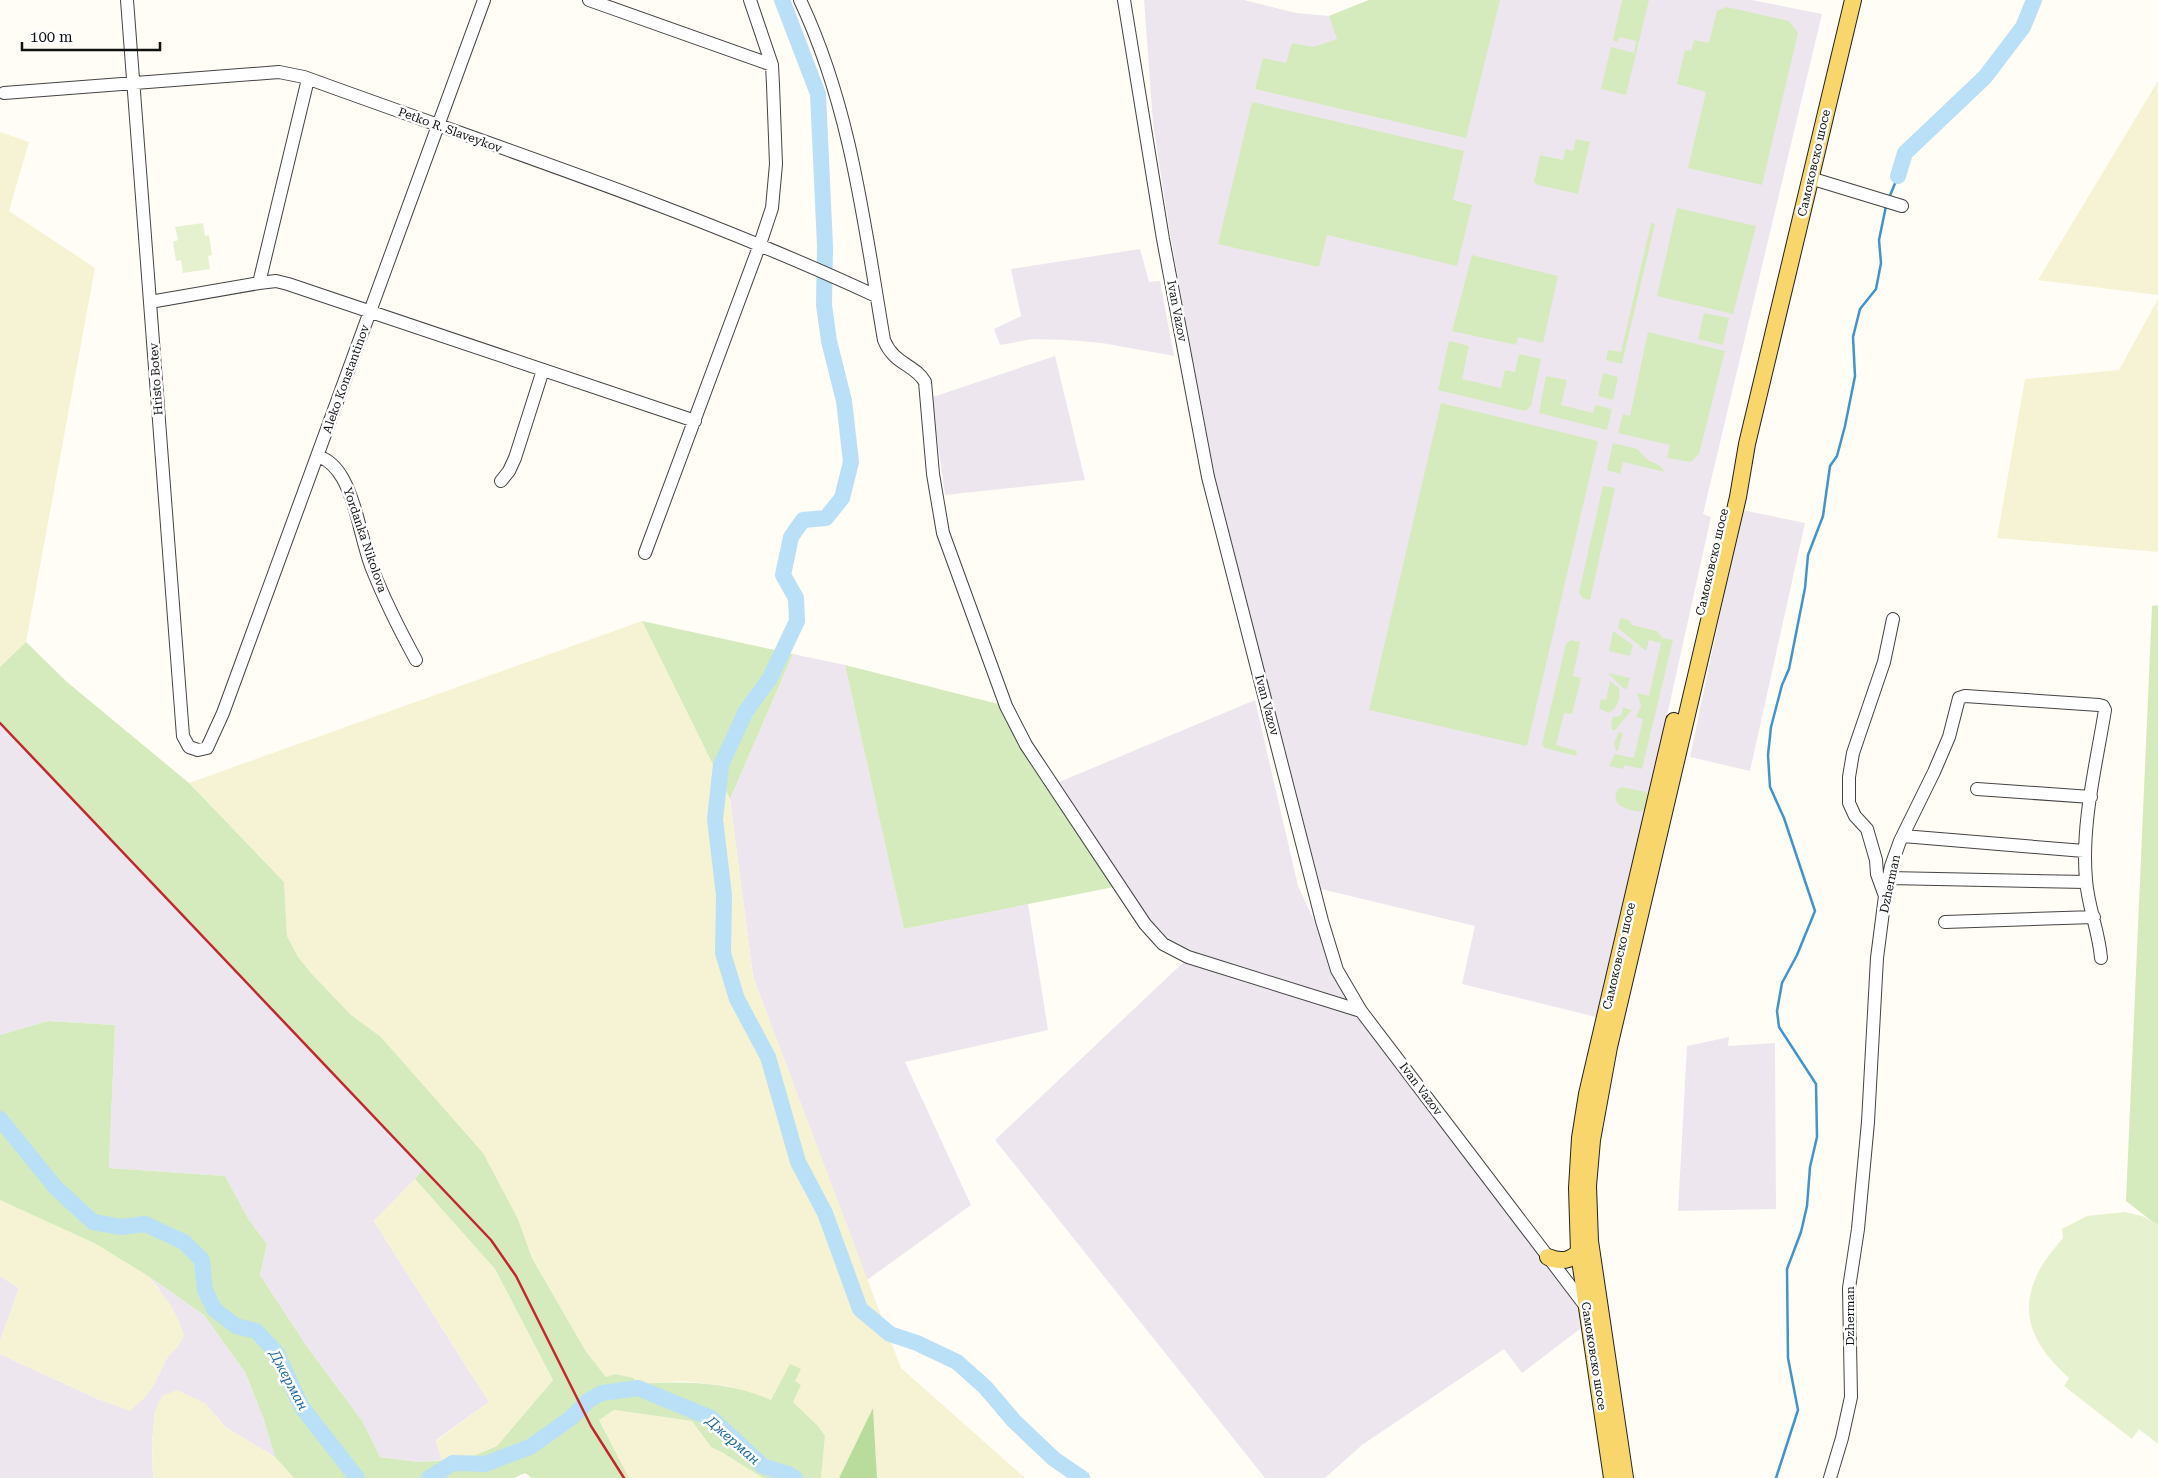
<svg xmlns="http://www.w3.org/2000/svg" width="2158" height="1478" font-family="'Roboto Serif',serif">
<rect width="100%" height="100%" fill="#fffdf5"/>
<!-- industrial -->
<path fill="#eee6ef" d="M1144,0h100l52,13 33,3 40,-16h383l70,14 -119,500 8,3 -111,501 -138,-34 13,-58 -154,-37 -109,-420 -42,-236 -17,-110z
M1140,249l9,33 11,-1 14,75 -72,-13 -35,-3 -35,-1 -32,6 -6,-16 27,-13 -10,-47z
M1055,356l30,124 -140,15 -9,-64 -3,-34z
M1742,510l63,13 -55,248 -60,-14z
M793,654l52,11 59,264 124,-25 20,126 -143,32 66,143 -104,75 -114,-303 -23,-178z
M1255,700l43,186 39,84 211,287 41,65 -67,51 -18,-24 -142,96 -37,33h-60l-270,-338 193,-182 -25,-14 -111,-159z
M0,723l425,446 -51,52 115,181 -53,38 6,20 -24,2 -38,-5 -17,-35 -55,-74 -48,-73 7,-31 -18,-24 -24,-44 -116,-8 6,-143 -67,-4 -48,14z
M1729,1037l-1,9 47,-3 1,166 -98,2 9,-165z
M0,1276l19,12 -19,53z
M148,1276l56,39 41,57 18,45 12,40 -50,-30 -9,-11 -61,-5 -3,32 1,35h-153v-124l100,46 43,-1 10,-13 15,-30 11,-11 -20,-56z"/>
<!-- farmland -->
<path fill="#f6f3d4" d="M2158,81v214l-120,-15z
M0,132l29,10 -20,69 86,57 -69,374 -26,25z
M2158,299v253l-161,-14 28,-159 94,-9z
M642,621l88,178 23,178 148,391 124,110h-148l-4,-69 -34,69h-18l4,-42 -7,-10 -25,-24 8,-17 -6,-4 -5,-16 -18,35 -44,-14 -46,-5 -46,3 -3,-6 -18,-4 -9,3 -21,-27 -53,-92 -14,-39 -101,-139 -37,-44 -29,-21 -40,-42 -13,-16 -11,-21 -3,-54 -95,-99z
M415,1179l80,90 58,111 -56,66 -31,13 -24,1 -6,-19 53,-39 -115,-181z
M0,1200l96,44 52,32 22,28 9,17 5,15 -5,9 -11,11 -15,30 -10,13 -13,12 -30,-11 -100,-46v-13l19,-53 -19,-12z
M177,1390l29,14 19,23 50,30 19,21h-141l-1,-35 3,-32 7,-15z
M614,1410l78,11 19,26 12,6 40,25h-134l-30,-58z"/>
<!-- green -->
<path fill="#d5ebbd" d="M1369,0h131l-34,138 -211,-49 8,-31 23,5 6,-20 22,4 23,-8 -8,-23z
M1622,0h27l-23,95 -25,-6 10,-42 23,6 2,-12 -17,-4 -1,5 -5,-2z
M1727,7l62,14 9,12 -36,152 -74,-17 18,-76 -29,-8 8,-34 6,1 3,-11 15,3 8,-32z
M1252,102l212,49 -11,49 19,5 -15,61 -130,-31 -8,32 -101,-23z
M1576,139l14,3 -12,52 -40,-9 -4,-3 6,-27 23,5 2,-11 8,2z
M1677,208l79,18 -23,88 -76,-18z
M1651,223l4,1 -33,140 -16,-4 2,-10 13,2z
M1472,255l86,21 -15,67 -25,-6 -2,8 -64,-14z
M1704,313l25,5 -6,27 -25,-6z
M1648,332l77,19 -26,103 -8,8 -24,-4 3,-13 -52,-12 5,-19 7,2z
M1449,341l20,5 -7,33 39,9 4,-18 10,2 4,-18 22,5 -10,47 -6,5 -87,-21z
M1603,373l15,4 -5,23 -15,-4z
M1546,376l21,4 -6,25 32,8 2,-8 17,4 -5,21 -68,-17z
M1441,403l157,38 -71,305 -158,-36z
M1613,443l24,6 12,12 10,4 6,7 -42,-10 -3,12 -13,-4z
M1603,486l12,2 -25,112 -8,-2 -3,-6z
M2158,605v621l-32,-25 26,-595z
M1620,618l9,2 3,5 25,6 5,7 11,2 -31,129 -17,-4 -2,4 -14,-3 6,-12 19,4 9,-39 -7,-2 5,-11 -4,-13 12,3 12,-53 -12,-3 -3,11 -28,-23z
M642,621l151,33 -63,145z
M1613,631l20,14 -3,11 -21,-5z
M1570,640l10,2 -7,34 8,2 -9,36 -8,-1 -8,32 21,6 -1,5 -31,-8 -3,-4 24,-100z
M26,642l41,40 122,101 95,99 3,54 11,21 13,16 40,42 29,21 103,117 35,66 14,39 53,92 21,27 9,-3 19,4 2,6c47,-3 92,-3 135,16l19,-36 11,5 -6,12 6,4 -8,17 25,24 7,10 -4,42h-58l-40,-25 -12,-6 -19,-26 -78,-11 -15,10 30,58h-97l-7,-5 -11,5h-220l-19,-21 -12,-40 -18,-45 -41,-57 -56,-39 -52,-32 -96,-44v-165l48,-14 67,4 -6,143 116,8 24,44 18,24 -7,31 48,73 55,74 17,35 38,5 48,-3 31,-13 56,-66 -58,-111 -80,-90 9,-10 -424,-446v-56z
M845,665l161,41 113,180 -215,43z
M1608,673l22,5 -3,11 -4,-1z
M1610,681l9,7c2,11 -1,20 -11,25l-9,-5 2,-9 5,1z
M1622,707l10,3 -17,20h-3l-1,-6 2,-7 7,-1 3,-5z
M1619,732l4,1 -5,18h-2l-2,-8z
M1622,787l24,5 3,5 -2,10 -7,5c-13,-3 -31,-6 -22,-23z"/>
<!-- forest -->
<path fill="#b9dc9c" d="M873,1408l4,70h-38z"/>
<!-- pitch -->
<path fill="#e6f2cf" d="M203,223l2,13 4,-1 3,20 -4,1 2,13 -27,4 -2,-13 -5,1 -3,-19 5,-2 -3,-13z
M2125,1212l17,4 16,8v220l-19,-15 -7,10 -68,-53 5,-8c-32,-29 -53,-61 -31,-105 6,-13 16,-24 25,-35l-1,-9 25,-13z"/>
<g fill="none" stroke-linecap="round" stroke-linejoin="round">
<!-- stream -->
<path stroke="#3f96cf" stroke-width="2.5" d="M1889,198l9,-22
M1776,1478l22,-68 -10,-52 -1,-89 14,-37 6,-26 3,-39 7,-30 -1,-53 -37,-57 -2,-16 5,-28 15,-28 18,-44 -31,-93 -14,-31 -2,-32 3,-28 11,-42 7,-16 16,-81 3,-33 15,-39 7,-50 7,-10 8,-30 10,-50 -2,-39 7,-28 16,-20 5,-26 -2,-23 7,-34"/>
<!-- river -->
<path stroke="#b9e0f7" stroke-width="16" d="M782,0l36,94 7,152 -1,59 5,36 15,60 7,61 -9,36 -16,20 -23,2 -12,17 -8,38 13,23 1,23 -27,57 -24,33 -25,54 -6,54 9,76 -1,58 14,46 31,58 30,105 27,51 35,96 30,25 27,9 40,19 28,25 29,34 40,38 28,19
M1898,176l7,-23 80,-76 38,-50 11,-27
M0,1119l56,69 37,34 28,5 24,-3 39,18 18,18 3,30 9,19 22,17 20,5 21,22 24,53 56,72
M429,1478l24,-15 32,1 45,-17 41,-29 18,-18 13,-7 36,-5 73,30 52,48 25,8 7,4"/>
<defs>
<path id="minor" d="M127,0l56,736 6,11 9,3 9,-2 16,-35 261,-713
M589,0l183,65
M800,0c51,108 64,223 84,340 10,25 31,24 41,42l8,92 10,59 63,173 20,39 119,179 18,20 25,13 173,54
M1124,0l39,239 45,238 114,444 15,49 24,41 226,297
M4,93l275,-21 25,5c192,70 387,133 572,219
M1810,178l92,28
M259,283l49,-204
M150,302l109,-19 17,-2 12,3 407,137
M318,456c11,4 19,12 25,23 14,26 18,59 28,87 13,33 28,63 45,94
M501,481l8,-10 6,-13 28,-88
M645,553l115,-309 12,-36 4,-44 -3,-79 -1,-20 -22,-65
M1977,789l114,8
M1903,836l181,15
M1889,878l197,4
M1885,896l-8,-22 -1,-14 -9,-31 -12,-13 -6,-13v-26l4,-24 31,-91 9,-43
M1945,922l149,-5
M1830,1478l12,-40 9,-41 -2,-109 9,-59 10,-107 9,-164 8,-62 6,-30 9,-25 34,-69 15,-35 10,-39 6,-2 134,9 4,1 2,4c-9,56 -24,114 -19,170 2,27 13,52 15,78"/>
<path id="major" d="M1548,1257c17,7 25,2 37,-11
M1612,1478l-33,-225 -2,-65 3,-50 7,-44 87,-373
M1625,1478l-35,-237 -2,-55 4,-46 17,-93 129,-550 9,-53 106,-444"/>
</defs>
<!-- minor casing -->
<use href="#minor" stroke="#444" stroke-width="14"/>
<!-- major casing -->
<use href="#major" stroke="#222" stroke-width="18"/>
<!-- minor -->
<use href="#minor" stroke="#fff" stroke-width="12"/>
<!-- major -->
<use href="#major" stroke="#f9d66b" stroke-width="16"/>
<!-- rail -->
<path stroke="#c4262e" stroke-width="2.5" d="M0,723l491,517 25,36 75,150 33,52"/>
</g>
<g text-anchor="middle" stroke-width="5" stroke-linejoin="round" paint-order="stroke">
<!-- street labels -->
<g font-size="12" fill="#111" stroke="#fff">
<text transform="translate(450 130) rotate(20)" y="4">Petko R. Slaveykov</text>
<text transform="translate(1814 163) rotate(-77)" y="4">Самоковско шосе</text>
<text transform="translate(1177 311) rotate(79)" y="4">Ivan Vazov</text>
<text transform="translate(156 379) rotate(-94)" y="4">Hristo Botev</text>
<text transform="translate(346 379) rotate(-70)" y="4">Aleko Konstantinov</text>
<text transform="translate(365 540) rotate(71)" y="4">Yordanka Nikolova</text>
<text transform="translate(1712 562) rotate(-77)" y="4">Самоковско шосе</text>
<text transform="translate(1267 705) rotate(75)" y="4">Ivan Vazov</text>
<text transform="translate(1890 884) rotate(-78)" y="4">Dzherman</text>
<text transform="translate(1619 956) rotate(-77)" y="4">Самоковско шосе</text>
<text transform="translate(1421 1089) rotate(53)" y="4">Ivan Vazov</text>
<text transform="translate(1850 1316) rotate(-90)" y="4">Dzherman</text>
<text transform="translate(1594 1356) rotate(81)" y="4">Самоковско шосе</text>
</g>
<!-- water labels -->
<g font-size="14" font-style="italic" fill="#1768a6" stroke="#fff">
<text transform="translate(289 1380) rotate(62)" y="5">Джерман</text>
<text transform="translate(733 1440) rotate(41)" y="5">Джерман</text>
</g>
</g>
<!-- scale -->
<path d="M22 42v8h138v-8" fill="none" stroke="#111111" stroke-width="2.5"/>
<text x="30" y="42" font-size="15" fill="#111111" stroke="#ffffff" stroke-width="4" paint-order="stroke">100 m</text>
</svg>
